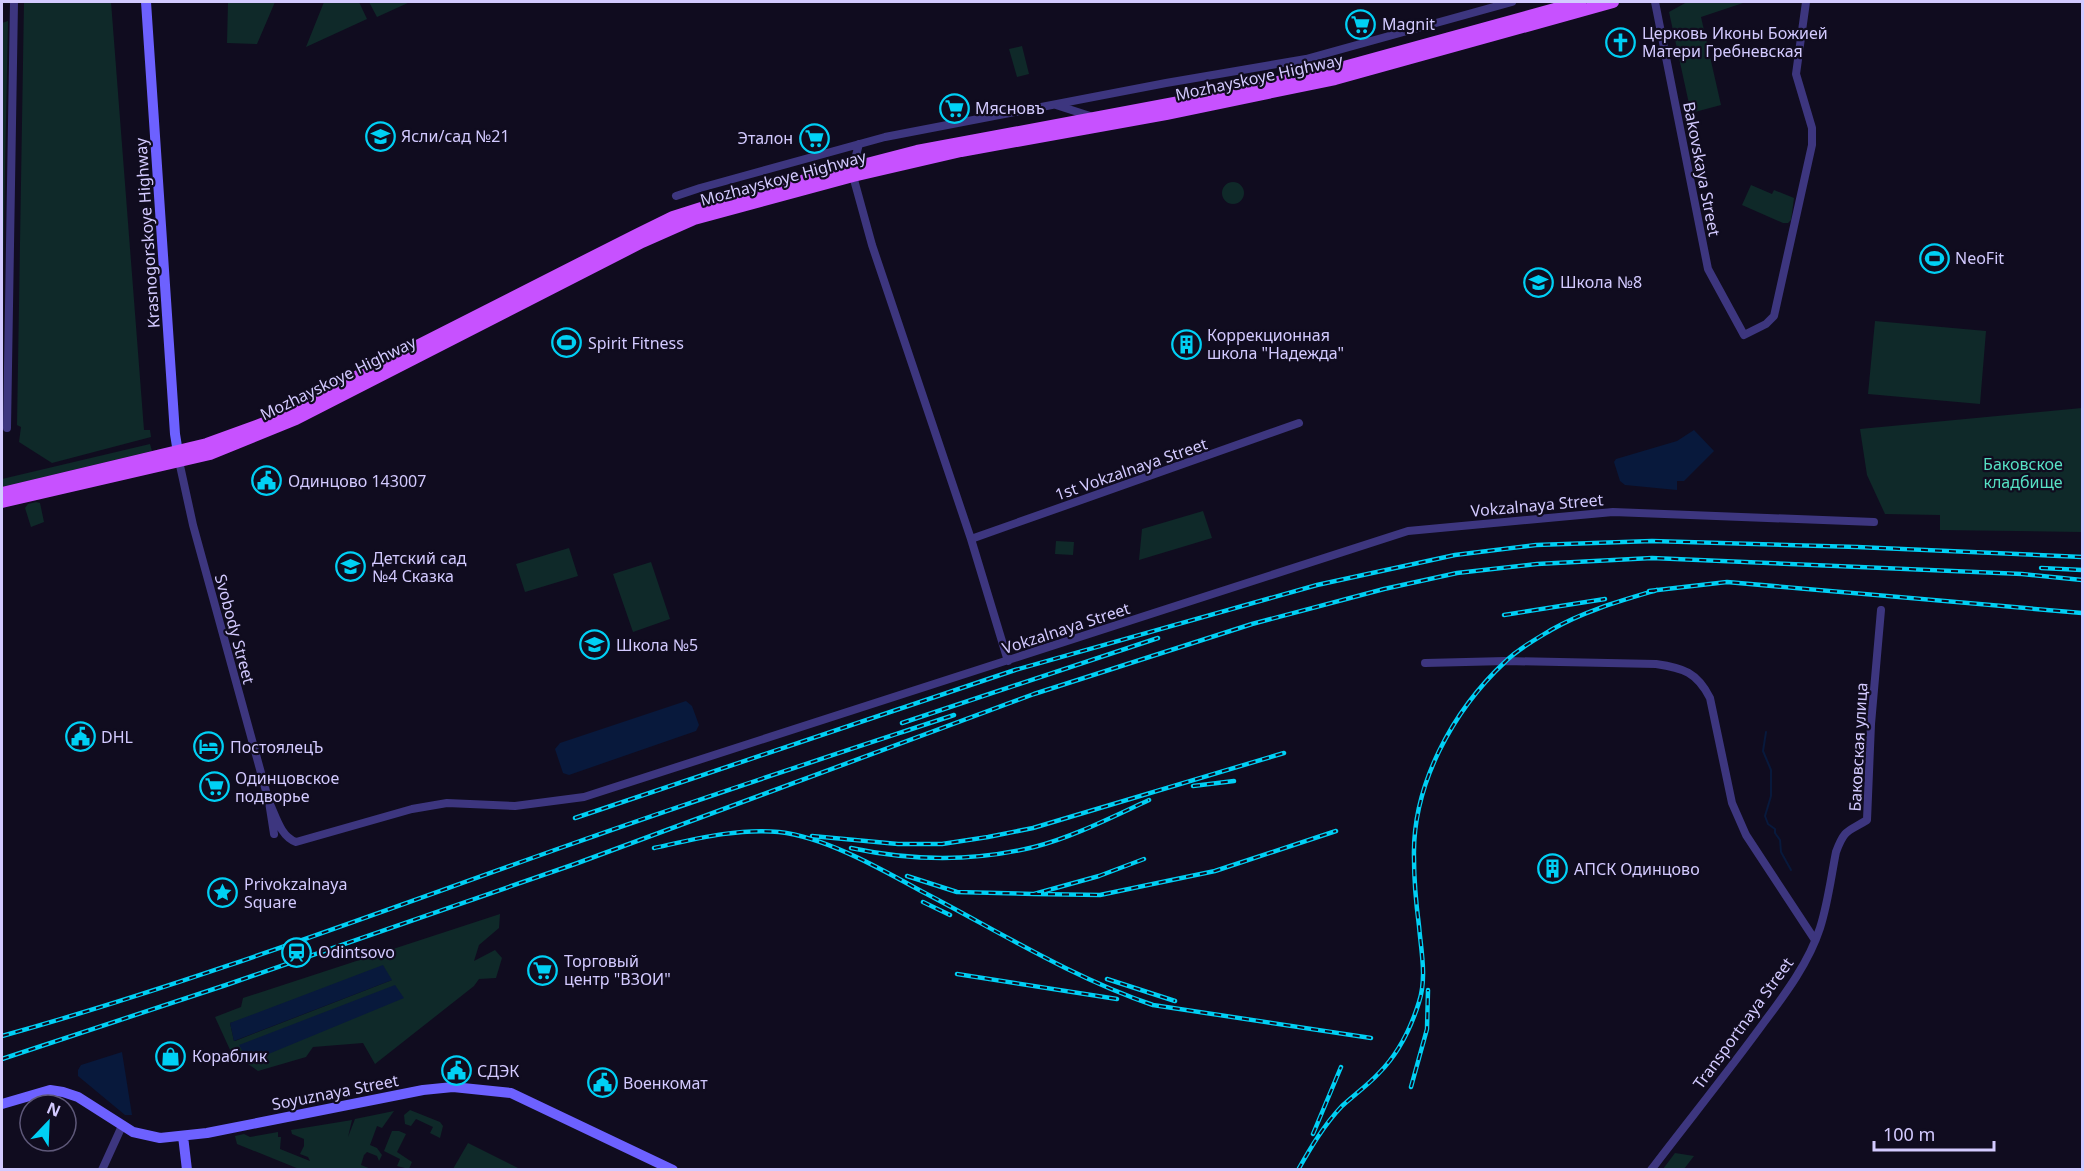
<svg xmlns="http://www.w3.org/2000/svg" width="2084" height="1171" font-family="'Noto Sans',sans-serif">
<rect width="100%" height="100%" fill="#100c1f"/>
<!-- green -->
<path fill="#0f2929" fill-rule="evenodd" d="M24,2h87l33,428h6l1,7 -99,26 -33,-21 2,-15 -4,-2z
M228,2h47l-18,42 -30,-1z
M324,2h35l8,17 -61,28z
M369,2h41l-33,15z
M1687,2h59l-45,15 20,88 -30,8 -22,-101z
M8,21l-6,298v-296z
M1022,46l7,28 -12,3 -8,-28z
M1222 193a11 11 0 1 1 22 0a11 11 0 1 1-22 0Z
M1751,185l21,9 2,-4 20,8 -3,22 -3,3h-5l-41,-18z
M1875,321l111,10 -6,73 -112,-10z
M2082,408v124l-142,-2v-15l-55,-1 -18,-39 -7,-46z
M150,444l2,7 -150,36v-8z
M36,502l4,1 4,19 -13,5 -6,-19 3,-4z
M1203,511l9,27 -73,22 3,-31z
M1056,541l18,1 -1,13 -18,-1z
M569,548l9,28 -53,16 -9,-28z
M651,562l19,57 -37,13 -20,-58z
M500,914l-1,14 -20,17 -5,16 21,-11 7,8 -6,20 -17,1 -5,7 -99,78 -12,-21 -50,4 -7,10 -48,14 -27,-19 -16,-35 26,-10 2,-9zM392,980l-157,61h-1l-4,-18z
M410,1110l30,12 3,4 -3,12 -10,-5 3,-6 -17,-8 -5,7 -6,-2 -1,-9z
M394,1111l-12,17 -5,-2 -7,19 7,3 5,7 -3,6 -2,-5 -10,-4 -3,3 -3,10 10,4h-72l-62,-25 -2,-8 9,-2 6,3 28,-5v5h3l-1,12 30,12 -2,-4 -8,-3 4,-8v-7l-12,-5 -1,-4 61,-10 -4,17 7,-18z
M392,1131h7l7,3 -9,18 15,10 -3,7 -12,-3 3,-7 -16,-8z
M468,1143l52,26h-67z
M1675,1153l19,3 -10,13h-21z"/>
<!-- water -->
<path fill="#08193c" d="M1694,430l20,21 -30,30h-7v9l-52,-5 -5,-4 -6,-19 2,-3 61,-18z
M686,701l6,5 7,19 -3,6 -127,44 -6,-2 -8,-24 5,-6z
M383,965l9,15 -158,61 -4,-18z
M395,985l9,13 -155,64 -10,-17z
M122,1052l10,63h-7l-47,-39v-6l3,-5z"/>
<g fill="none" stroke-linecap="round" stroke-linejoin="round">
<!-- stream -->
<path stroke="#08193c" stroke-width="2" d="M1766,732l-3,19 8,19v26l-6,20 3,8 7,5v4l5,7 1,12 10,18"/>
<!-- street -->
<path stroke="#3d367f" stroke-width="8" d="M1655,2l53,267 36,66 22,-11 8,-8 38,-171v-17l-16,-54 10,-72
M1056,105l34,11
M859,144l-6,23v9l19,69 99,294 37,122
M676,196l24,-8 185,-51 281,-54 140,-24 206,-57
M7,428l7,-426
M179,461l14,64 76,277 5,32
M971,539l328,-116
M1425,663l81,-2 150,3c27,4 41,8 54,34l22,105 14,32 69,105
M269,802c7,14 11,34 27,40l116,-33 35,-6 68,3 69,-9 824,-266 205,-19 261,10
M102,1170l20,-44
M1651,1170c38,-50 77,-98 114,-149 21,-28 44,-59 55,-93 8,-25 11,-51 16,-76 9,-24 12,-20 31,-32l4,-96 10,-114"/>
<!-- secondary -->
<path stroke="#6d61ff" stroke-width="10" d="M146,2l29,432 4,25
M2,1104l48,-14 13,2 15,5 55,35 27,6 47,-5 216,-43 30,-3 58,6 162,77
M183,1136l4,34"/>
<!-- primary -->
<path stroke="#c751ff" stroke-width="12" d="M2,493l205,-49 60,-22 371,-188 35,-17 44,-14 200,-52 305,-57 111,-24 247,-68
M2,502l208,-48 86,-35 346,-177 52,-23 159,-43 108,-25 205,-37 169,-35 278,-77"/>
<defs>
<path id="rail" d="M2041,568l41,2
M1649,591l78,-9 355,31
M1504,615l101,-16
M902,723l256,-85
M1193,786l41,-5
M575,818l440,-148 302,-85 138,-30 81,-10 116,-4 205,6 225,10
M812,836l86,8h44l46,-7 45,-9 251,-75
M654,848c41,-9 83,-20 125,-16 46,5 102,37 142,59 77,40 150,86 232,114l218,33
M851,848c61,13 122,14 183,-1 39,-10 78,-30 115,-47
M907,876l50,16 77,2 65,-18 45,-17
M1034,894l66,1 43,-9 72,-15 121,-40
M923,902l27,13
M957,974l160,25
M1107,979l68,22
M2,1036c191,-53 377,-124 564,-190 129,-46 258,-88 388,-131
M2,1059l224,-74 349,-121 459,-170 218,-70 132,-35 73,-16 80,-9 115,-6 370,16 60,6
M1411,1087l16,-58 1,-39
M1313,1134l28,-67
M1298,1170c13,-23 26,-45 44,-64 12,-11 26,-21 37,-33 19,-19 32,-45 40,-71 8,-24 2,-52 0,-76 -3,-23 -5,-46 -5,-68 -2,-73 39,-148 92,-197 12,-12 30,-22 45,-31 33,-19 69,-29 106,-40"/>
</defs>
<!-- rail casing -->
<use href="#rail" stroke="#00d0f5" stroke-width="4.5"/>
<!-- rail -->
<use href="#rail" stroke="#100c1f" stroke-width="2" stroke-dasharray="7" stroke-linecap="butt"/>
</g>
<!-- icons -->
<defs>
<symbol id="supermarket-ring" viewBox="-11 -11 22 22"><circle r="9.5" fill="#100c1f" stroke="#00d0f5" stroke-width="1.5"/><path d="M-6-5.5h2.5l.6 2H6L4.5 2H-2.5L-4.4-4H-6ZM-1.5 3.2a1.3 1.3 0 1 0 .1 0ZM3 3.2a1.3 1.3 0 1 0 .1 0Z" fill="#00d0f5"/></symbol>
<symbol id="church-ring" viewBox="-11 -11 22 22"><circle r="9.5" fill="#100c1f" stroke="#00d0f5" stroke-width="1.5"/><path d="M-1.2-6h2.4v3.5h3.3v2.4h-3.3V6h-2.4V-.1h-3.3v-2.4h3.3Z" fill="#00d0f5"/></symbol>
<symbol id="school-ring" viewBox="-11 -11 22 22"><circle r="9.5" fill="#100c1f" stroke="#00d0f5" stroke-width="1.5"/><path d="M0-5L7-2L0 1L-7-2ZM-4 1L0 2.5L4 1V4Q0 6-4 4Z" fill="#00d0f5"/></symbol>
<symbol id="stadium-ring" viewBox="-11 -11 22 22"><circle r="9.5" fill="#100c1f" stroke="#00d0f5" stroke-width="1.5"/><path d="M0-5a6.5 5 0 1 0 0 10a6.5 5 0 1 0 0-10ZM-3.5-1.8h7v3.6h-7Z" fill="#00d0f5"/></symbol>
<symbol id="building-ring" viewBox="-11 -11 22 22"><circle r="9.5" fill="#100c1f" stroke="#00d0f5" stroke-width="1.5"/><path d="M-4-6H4V6H1V3H-1V6H-4ZM-2.5-4.3h1.7v1.8h-1.7ZM.8-4.3h1.7v1.8H.8ZM-2.5-1h1.7V.8h-1.7ZM.8-1h1.7V.8H.8Z" fill="#00d0f5"/></symbol>
<symbol id="civic-ring" viewBox="-11 -11 22 22"><circle r="9.5" fill="#100c1f" stroke="#00d0f5" stroke-width="1.5"/><path d="M-.6-6.5H3V-4.5H.6V-3L4-1V1h2V6H-6V1h2V-1L-.6-3ZM-1.2 2.5V6h2.4V2.5Z" fill="#00d0f5"/></symbol>
<symbol id="hotel-ring" viewBox="-11 -11 22 22"><circle r="9.5" fill="#100c1f" stroke="#00d0f5" stroke-width="1.5"/><path d="M-6-4.5h1.5V1H6V5H4.5V3h-9V5H-6ZM-4 0a1.8 1.8 0 1 1 3.6 0ZM.5 0V-2.5h3Q6-2.5 6 0Z" fill="#00d0f5"/></symbol>
<symbol id="sight-ring" viewBox="-11 -11 22 22"><circle r="9.5" fill="#100c1f" stroke="#00d0f5" stroke-width="1.5"/><path d="M0-6L1.8-2.2L6-1.7L2.9 1.2L3.7 5.4L0 3.3L-3.7 5.4L-2.9 1.2L-6-1.7L-1.8-2.2Z" fill="#00d0f5"/></symbol>
<symbol id="station-ring" viewBox="-11 -11 22 22"><circle r="9.5" fill="#100c1f" stroke="#00d0f5" stroke-width="1.5"/><path d="M-3-6H3Q5-6 5-4V2Q5 4 3 4L4.5 6H3L1.5 4h-3L-3 6H-4.5L-3 4Q-5 4-5 2V-4Q-5-6-3-6ZM-3.5-4v3h7v-3ZM-3.5 1v1.5H-2V1ZM2 1v1.5H3.5V1Z" fill="#00d0f5"/></symbol>
<symbol id="shop-ring" viewBox="-11 -11 22 22"><circle r="9.5" fill="#100c1f" stroke="#00d0f5" stroke-width="1.5"/><path d="M-5-2.5h2.3a2.7 3.5 0 0 1 5.4 0H5L5.5 6h-11ZM-1.5-2.5h3a1.5 2.3 0 0 0-3 0Z" fill="#00d0f5"/></symbol>
</defs>
<g fill-rule="evenodd">
<use href="#supermarket-ring" x="1344" y="8" width="33" height="33"/>
<use href="#church-ring" x="1604" y="26" width="33" height="33"/>
<use href="#supermarket-ring" x="938" y="92" width="33" height="33"/>
<use href="#school-ring" x="364" y="120" width="33" height="33"/>
<use href="#supermarket-ring" x="798" y="122" width="33" height="33"/>
<use href="#stadium-ring" x="1918" y="242" width="33" height="33"/>
<use href="#school-ring" x="1522" y="266" width="33" height="33"/>
<use href="#stadium-ring" x="550" y="326" width="33" height="33"/>
<use href="#building-ring" x="1170" y="328" width="33" height="33"/>
<use href="#civic-ring" x="250" y="464" width="33" height="33"/>
<use href="#school-ring" x="334" y="550" width="33" height="33"/>
<use href="#school-ring" x="578" y="628" width="33" height="33"/>
<use href="#civic-ring" x="64" y="720" width="33" height="33"/>
<use href="#hotel-ring" x="192" y="730" width="33" height="33"/>
<use href="#supermarket-ring" x="198" y="770" width="33" height="33"/>
<use href="#building-ring" x="1536" y="852" width="33" height="33"/>
<use href="#sight-ring" x="206" y="876" width="33" height="33"/>
<use href="#station-ring" x="280" y="936" width="33" height="33"/>
<use href="#supermarket-ring" x="526" y="954" width="33" height="33"/>
<use href="#shop-ring" x="154" y="1040" width="33" height="33"/>
<use href="#civic-ring" x="440" y="1054" width="33" height="33"/>
<use href="#civic-ring" x="586" y="1066" width="33" height="33"/>
</g>
<g text-anchor="middle" stroke-width="4.5" stroke-linejoin="round" paint-order="stroke">
<!-- poi labels -->
<g font-size="16" fill="#d3caff" stroke="#100c1f" text-anchor="start">
<text x="1382" y="30">Magnit</text>
<text x="1642" y="39">Церковь Иконы Божией<tspan x="1642" dy="18">Матери Гребневская</tspan></text>
<text x="975" y="114">Мясновъ</text>
<text x="401" y="142">Ясли/сад №21</text>
<text x="793" y="144" text-anchor="end">Эталон</text>
<text x="1955" y="264">NeoFit</text>
<text x="1560" y="288">Школа №8</text>
<text x="1207" y="341">Коррекционная<tspan x="1207" dy="18">школа "Надежда"</tspan></text>
<text x="588" y="349">Spirit Fitness</text>
<text x="288" y="487">Одинцово 143007</text>
<text x="372" y="564">Детский сад<tspan x="372" dy="18">№4 Сказка</tspan></text>
<text x="616" y="651">Школа №5</text>
<text x="101" y="743">DHL</text>
<text x="230" y="753">ПостоялецЪ</text>
<text x="235" y="784">Одинцовское<tspan x="235" dy="18">подворье</tspan></text>
<text x="1574" y="875">АПСК Одинцово</text>
<text x="244" y="890">Privokzalnaya<tspan x="244" dy="18">Square</tspan></text>
<text x="318" y="958">Odintsovo</text>
<text x="564" y="967">Торговый<tspan x="564" dy="18">центр "ВЗОИ"</tspan></text>
<text x="192" y="1062">Кораблик</text>
<text x="477" y="1077">СДЭК</text>
<text x="623" y="1089">Военкомат</text>
</g>
<!-- street labels -->
<g font-size="16" fill="#d3caff" stroke="#100c1f">
<text transform="translate(1259 77) rotate(-12)" y="6">Mozhayskoye Highway</text>
<text transform="translate(1702 169) rotate(79)" y="6">Bakovskaya Street</text>
<text transform="translate(783 178) rotate(-15)" y="6">Mozhayskoye Highway</text>
<text transform="translate(147 233) rotate(-94)" y="6">Krasnogorskoye Highway</text>
<text transform="translate(338 378) rotate(-26)" y="6">Mozhayskoye Highway</text>
<text transform="translate(1131 469) rotate(-19)" y="6">1st Vokzalnaya Street</text>
<text transform="translate(1537 505) rotate(-5)" y="6">Vokzalnaya Street</text>
<text transform="translate(1066 628) rotate(-18)" y="6">Vokzalnaya Street</text>
<text transform="translate(235 629) rotate(75)" y="6">Svobody Street</text>
<text transform="translate(1858 747) rotate(-87)" y="6">Баковская улица</text>
<text transform="translate(1743 1023) rotate(-54)" y="6">Transportnaya Street</text>
<text transform="translate(335 1092) rotate(-11)" y="6">Soyuznaya Street</text>
</g>
<!-- park labels -->
<g font-size="16" fill="#56e0c4" stroke="#100c1f">
<text x="2023" y="470">Баковское<tspan x="2023" dy="18">кладбище</tspan></text>
</g>
</g>
<!-- border -->
<rect width="2084" height="1171" fill="none" stroke="#d3caff" stroke-width="6"/>
<!-- north arrow -->
<g transform="translate(48 1123) rotate(23)"><circle r="28" fill="#100c1f" stroke="#5e5879" stroke-width="1.5"/>
<path d="M0-4.5L10 22L0 15L-10 22Z" fill="#00d0f5"/>
<text y="-9" font-size="16" font-weight="bold" text-anchor="middle" fill="#d3caff">N</text>
</g>
<!-- scale -->
<path d="M1874 1141v9h120v-9" fill="none" stroke="#d3caff" stroke-width="3"/>
<text x="1883" y="1141" font-size="18" fill="#d3caff" stroke="#100c1f" stroke-width="4.5" paint-order="stroke">100 m</text>
</svg>
